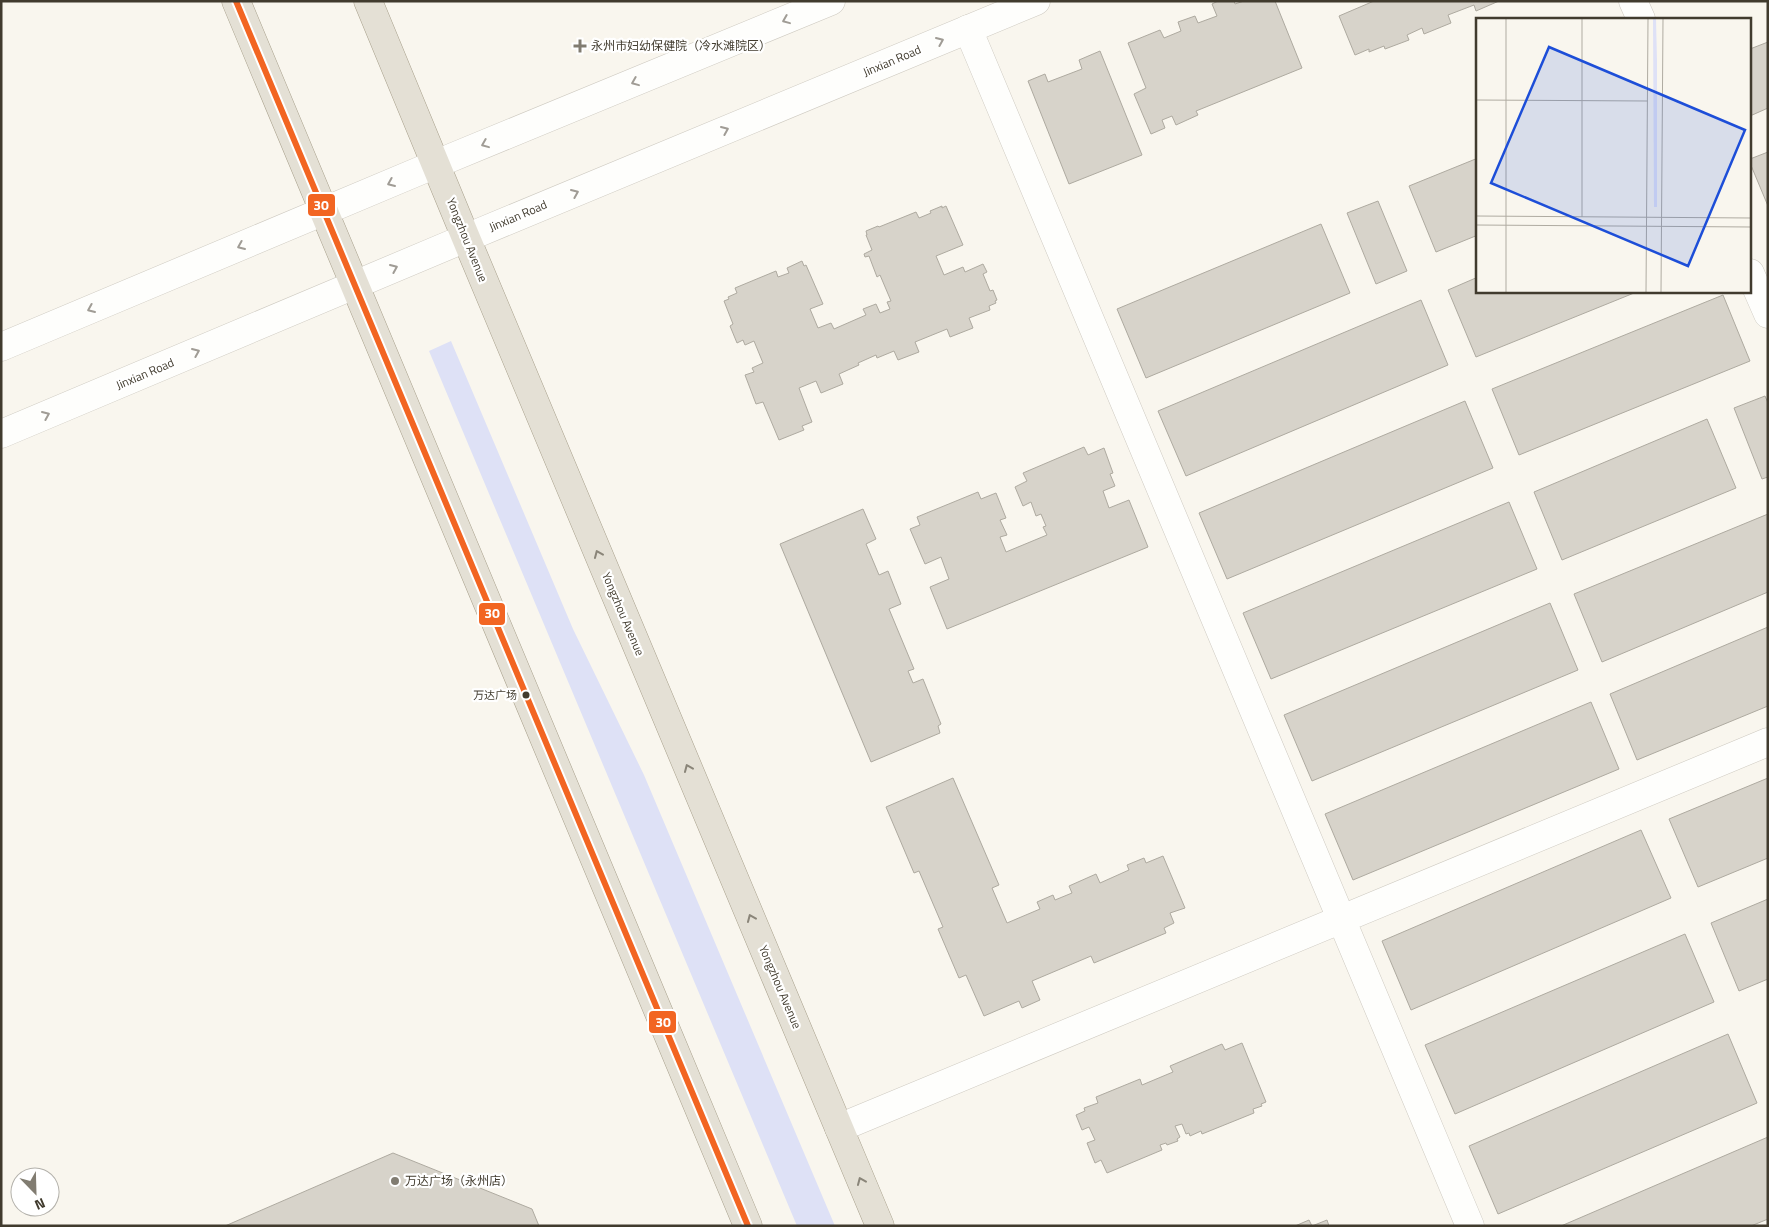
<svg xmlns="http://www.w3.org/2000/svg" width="1769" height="1227" font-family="'Titillium Web','Noto Sans SC',sans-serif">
<rect width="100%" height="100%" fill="#f9f6ee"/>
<!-- green -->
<path fill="#dee1f6" d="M451,341l122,288 71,146 191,451h-38l-368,-875z"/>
<!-- building -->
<path fill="#d7d3ca" stroke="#aeaaa0" d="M1218,1h16l1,3 9,-3h31l27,67 -106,43 2,4 -22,10 -4,-9 -10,4 3,8 -14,6 -17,-40 12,-6 -18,-45 32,-13 4,8 17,-7 -3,-9 17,-6 3,7 19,-7 -5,-12z
M1374,1h125l-23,10 -2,-6 -26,10 3,8 -27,11 -2,-6 -15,7 2,5 -24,9 -1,-3 -15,6v-3l-14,6 -16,-39z
M1768,42v66l-18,8v-67z
M1100,51l42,104 -73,29 -41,-103 17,-7 3,8 34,-13 -3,-9z
M1768,152v54l-18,-43v-4z
M1478,158v77l-42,17 -27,-66z
M1378,201l29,70 -31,13 -29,-71z
M942,206v2l4,-2 17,39 -27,11 8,19 19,-8 2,5 18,-8 4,8 -4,2 7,17 3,-1 4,10 -2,1 1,2 -7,3 1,4 -21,8 4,10 -23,9 -3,-8 -32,13 4,10 -21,8 -4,-9 -17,7 -1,-3 -18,8 1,2 -20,9 4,10 -22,9 -5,-12 -17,7 13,34 -10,4 2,4 -25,10 -16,-38 -7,2 -11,-29 9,-3 -2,-4 11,-5 -9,-22 -9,4 -2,-5 -6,3 -7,-17 3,-2 -9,-23 5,-2 -1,-2 9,-4 -2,-5 41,-17 2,6 11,-4 -2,-5 15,-7 2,5 2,-1 17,39 -13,5 8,19 13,-5 3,6 32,-14 -3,-6 13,-5 4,9 10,-4 -3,-7 4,-1 -11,-26 -3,2 -8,-21 -4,1 -1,-3 8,-4 -6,-15h1l-1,-4 12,-5 1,1 37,-15 3,6 12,-5 -1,-2z
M1321,224l29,69 -204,85 -29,-69z
M1478,277v14h161l-163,66 -28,-67z
M1723,295l27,66 -231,94 -27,-66z
M1421,300l27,65 -262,111 -28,-65z
M1765,396l3,7v74l-6,2 -28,-71z
M1465,401l28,67 -266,111 -28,-66z
M1707,419l29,69 -174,72 -28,-68z
M1084,447l4,8 16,-7 9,25 -3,1 5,12 -12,5 6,17 20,-8 19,47 -201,82 -17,-42 19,-8 -8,-22 -16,7 -15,-35 10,-4 -3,-8 61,-25 3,7 15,-6 10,25 -6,2 7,15 -7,2 6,15 41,-17 -4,-8 3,-1 -5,-12 -5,2 -5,-14 -8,4 -8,-19 12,-6 -4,-8z
M1509,502l28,67 -266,110 -28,-66z
M863,509l13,30 -10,5 13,31 9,-4 13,33 -12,5 25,60 -6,2 5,12 10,-4 18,45 -3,2 2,7 -69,29 -91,-218z
M1768,514v78l-166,70 -28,-68z
M1550,603l28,67 -266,111 -28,-66z
M1768,627v79l-131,54 -27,-66z
M1591,702l28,67 -266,111 -28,-66z
M953,778l46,107 -7,3 15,35 33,-14 -3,-7 16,-7 2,5 17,-7 -3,-7 27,-12 4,9 29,-13 -2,-5 17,-7 2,5 17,-7 22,52 -15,5 4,10 -10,5 2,5 -72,30 -3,-7 -59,25 8,19 -18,8 -3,-7 -35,15 -18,-41 -7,3 -21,-49 5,-2 -24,-56 -5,2 -28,-66z
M1768,778v80l-70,29 -29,-68z
M1641,830l30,68 -260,112 -29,-69z
M1768,899v80l-29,12 -28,-68z
M1685,934l29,68 -259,112 -30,-69z
M1728,1034l29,69 -259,111 -29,-68z
M1242,1043l24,59 -5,2 1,2 -9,3 1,4 -52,21 -1,-3 -11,5 -1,-3 -3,1 -4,-10 -7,2 5,11 -3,2 1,2 -11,4 -1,-2 -6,2 2,5 -55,23 -6,-13 -6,3 -8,-20 8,-3 -6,-13 -7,3 -6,-15 9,-4 -1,-3 14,-5 -2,-6 44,-18 2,6 31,-13 -3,-6 52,-22 3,6z
M1768,1137v82l-17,7h-190z
M393,1153l139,56 7,17h-314z
M1309,1220l3,6h-17z
M1327,1220l2,6h-17z"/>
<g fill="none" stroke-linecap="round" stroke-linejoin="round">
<defs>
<path id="minor" d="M968,29l502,1197
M839,1128l929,-386"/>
<path id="tertiary" d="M1633,1l8,18
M1750,273l18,41
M1,347l435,-183 395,-163
M1,434l465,-196 570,-237"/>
<path id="primary" d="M236,1l512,1225
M368,1l98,237 414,988"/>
</defs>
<!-- minor casing -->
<use href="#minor" stroke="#cecac1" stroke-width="29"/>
<!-- tertiary casing -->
<use href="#tertiary" stroke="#cecac1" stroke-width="29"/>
<!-- primary casing -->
<use href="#primary" stroke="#a8a08c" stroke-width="29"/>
<!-- minor -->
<use href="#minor" stroke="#fefefc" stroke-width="28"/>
<!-- tertiary -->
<use href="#tertiary" stroke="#fefefc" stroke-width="28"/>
<!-- primary -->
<use href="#primary" stroke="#e4e0d5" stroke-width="28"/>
<defs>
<path id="bus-1" d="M236,1l512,1225"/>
</defs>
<!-- bus-1 casing -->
<use href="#bus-1" stroke="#fff" stroke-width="10"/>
<!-- bus-1 -->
<use href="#bus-1" stroke="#f26522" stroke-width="6"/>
</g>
<!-- one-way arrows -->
<defs><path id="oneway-chevron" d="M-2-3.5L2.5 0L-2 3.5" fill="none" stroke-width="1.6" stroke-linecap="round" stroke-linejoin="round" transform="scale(1.25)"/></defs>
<g stroke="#a09c95">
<use href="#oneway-chevron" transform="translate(786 20) rotate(158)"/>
<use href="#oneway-chevron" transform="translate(940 41) rotate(-23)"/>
<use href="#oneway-chevron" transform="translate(635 82) rotate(158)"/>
<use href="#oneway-chevron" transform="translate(725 130) rotate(-23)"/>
<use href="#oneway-chevron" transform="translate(485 144) rotate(158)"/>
<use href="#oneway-chevron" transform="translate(391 183) rotate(157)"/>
<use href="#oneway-chevron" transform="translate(575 193) rotate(-23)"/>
<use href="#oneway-chevron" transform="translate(241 246) rotate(157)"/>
<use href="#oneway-chevron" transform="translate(394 268) rotate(-23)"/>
<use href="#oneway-chevron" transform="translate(91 309) rotate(157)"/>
<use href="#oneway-chevron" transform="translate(196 352) rotate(-23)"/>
<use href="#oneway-chevron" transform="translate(46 415) rotate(-23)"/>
</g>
<g stroke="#8a8579">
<use href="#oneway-chevron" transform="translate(598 554) rotate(-113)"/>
<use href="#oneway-chevron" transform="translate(688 768) rotate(-113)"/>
<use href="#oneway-chevron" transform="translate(751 918) rotate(-113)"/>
<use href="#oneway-chevron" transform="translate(861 1181) rotate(-113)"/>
</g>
<!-- markers -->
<g fill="#817c71" stroke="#fff" stroke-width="2">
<path d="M577.5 38.5h5v5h5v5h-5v5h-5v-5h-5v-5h5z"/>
<circle cx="395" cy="1181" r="5"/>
</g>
<circle fill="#413b2e" stroke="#fff" stroke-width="2" cx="526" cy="695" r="4.5"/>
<g text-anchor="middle" stroke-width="4.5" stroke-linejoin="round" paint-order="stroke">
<!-- bus labels -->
<g font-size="11" fill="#413b2e" stroke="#fff" text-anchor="end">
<text x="517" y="699">万达广场</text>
</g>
<!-- poi labels -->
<g font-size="12" fill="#413b2e" stroke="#fff" text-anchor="start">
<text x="591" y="50">永州市妇幼保健院（冷水滩院区）</text>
<text x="405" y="1185">万达广场（永州店）</text>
</g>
<!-- street labels -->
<g font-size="12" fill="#413b2e" stroke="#fff">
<text transform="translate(892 61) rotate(-23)" y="4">Jinxian Road</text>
<text transform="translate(518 216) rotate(-23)" y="4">Jinxian Road</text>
<text transform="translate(467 240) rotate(68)" y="4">Yongzhou Avenue</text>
<text transform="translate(145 374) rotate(-23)" y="4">Jinxian Road</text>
<text transform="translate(623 614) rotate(67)" y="4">Yongzhou Avenue</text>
<text transform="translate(780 987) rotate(67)" y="4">Yongzhou Avenue</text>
</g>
</g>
<!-- overview -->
<g transform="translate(1476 18)">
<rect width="275" height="275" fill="#f9f6ee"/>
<path d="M177,1h3l1,42v146h-3z" fill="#dee1f6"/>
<path fill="none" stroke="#afaba1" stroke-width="1" d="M30,1v273M0,82l172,1M0,198l275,2M106,199v-198M0,207l275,2M170,274l2,-273M185,274l2,-273"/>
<path fill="#1d4ed8" fill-opacity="0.15" stroke="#1d4ed8" stroke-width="2.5" d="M73,29l196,83 -57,136 -197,-83z"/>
<rect width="275" height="275" fill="none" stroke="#413b2e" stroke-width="2.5"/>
</g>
<g stroke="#fff" stroke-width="2">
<rect x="307" y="193" width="29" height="24" rx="5" fill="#f26522"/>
<rect x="478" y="602" width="28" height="24" rx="5" fill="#f26522"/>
<rect x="648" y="1010" width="29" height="24" rx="5" fill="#f26522"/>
</g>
<g font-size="14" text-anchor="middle" font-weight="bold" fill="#fff">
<text x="321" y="210">30</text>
<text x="492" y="618">30</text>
<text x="663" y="1027">30</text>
</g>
<!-- border -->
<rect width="1769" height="1227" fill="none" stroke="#413b2e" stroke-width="5"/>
<!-- north arrow -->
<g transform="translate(35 1192) rotate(157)"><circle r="24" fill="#ffffff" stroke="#b3b1ab"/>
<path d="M0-4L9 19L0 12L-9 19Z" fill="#817c71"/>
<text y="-8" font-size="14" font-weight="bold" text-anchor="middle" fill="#413b2e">N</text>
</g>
</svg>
